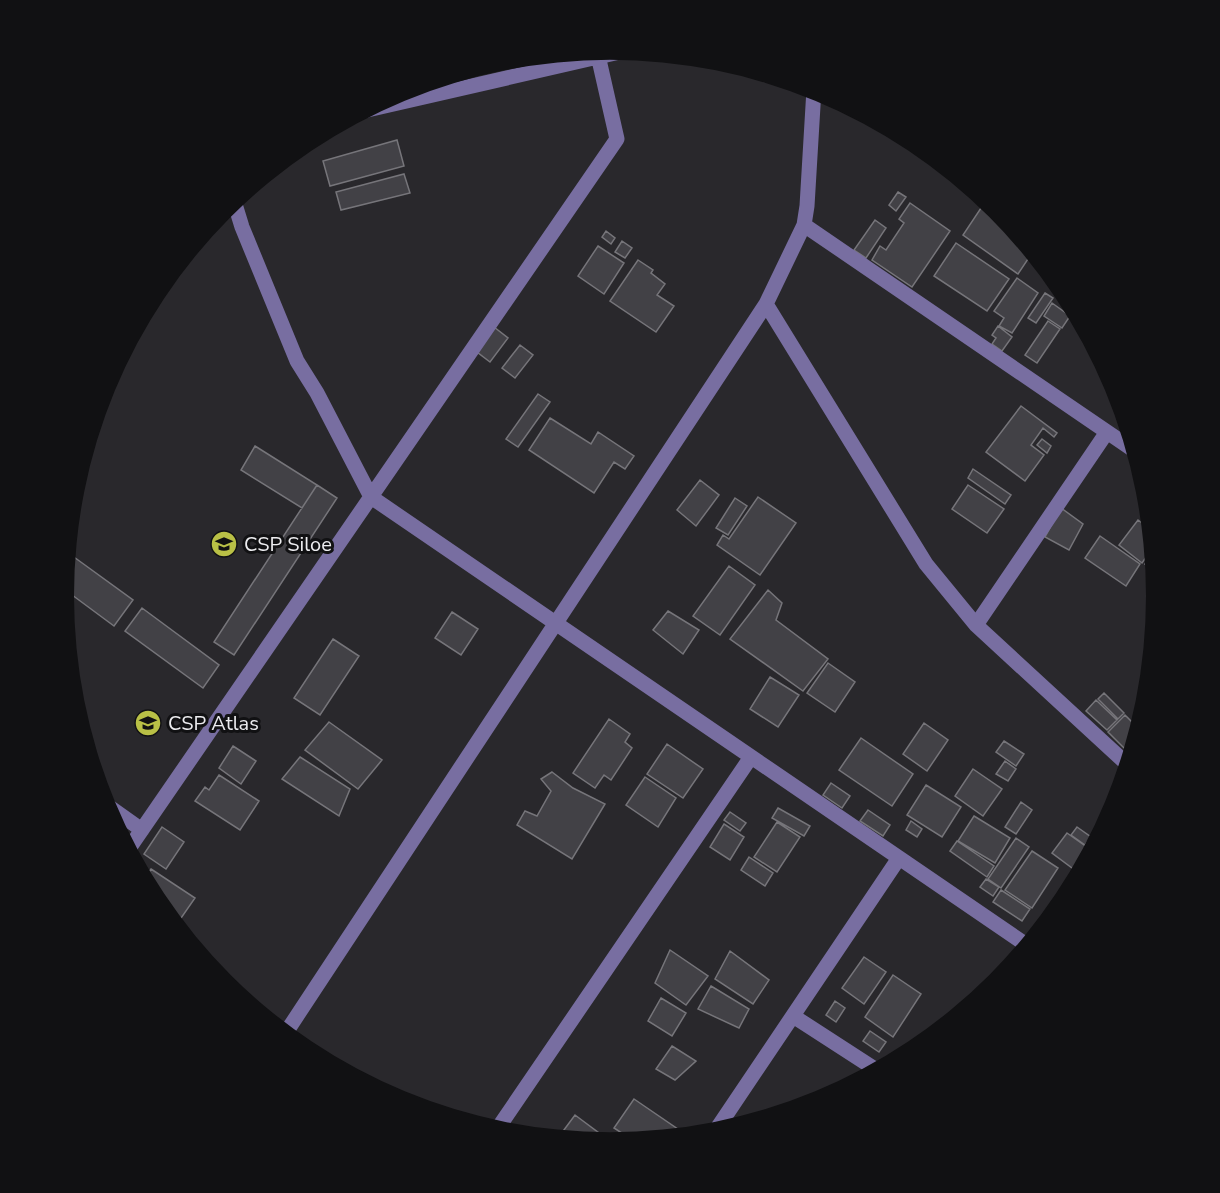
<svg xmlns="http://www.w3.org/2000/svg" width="1220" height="1193" font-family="'Nunito Sans',sans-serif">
<rect width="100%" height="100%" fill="#29282c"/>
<!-- building -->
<path fill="#424146" stroke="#76757a" stroke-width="1.5" d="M397,140l7,26 -74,20 -7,-25z
M404,174l6,19 -69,17 -5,-18z
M898,192l8,5 -10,14 -7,-6z
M910,203l40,28 -38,56 -40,-27 8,-14 6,4 18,-27 -5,-4z
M983,205l24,17 25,31 -14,21 -55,-39z
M875,220l11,8 -20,30 -12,-8z
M606,231l9,7 -4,6 -9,-7z
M622,241l10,7 -7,10 -10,-6z
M956,243l53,36 -22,32 -53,-35z
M598,246l26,17 -20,31 -26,-18z
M638,260l15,10 -2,3 14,11 -8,11 17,11 -18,26 -46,-31z
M1017,278l21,15 -26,40 -13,-7 5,-8 -10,-7z
M1045,293l8,5 -17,25 -8,-5z
M1052,303l18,13 -8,12 -18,-12z
M1048,321l12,8 -23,34 -12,-8z
M998,326l14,11 -10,14 -10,-7 4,-6 -4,-3z
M494,327l14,11 -18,24 -13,-10z
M520,345l13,10 -18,23 -13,-10z
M538,394l12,8 -32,45 -12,-8z
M1021,406l36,27 -3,4 -11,-9 -12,17 13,10 -19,26 -39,-29z
M550,418l41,26 7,-12 36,24 -9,13 -11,-7 -20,31 -65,-43z
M1042,439l9,7 -4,7 -10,-8z
M255,446l62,39 -15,23 -61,-38z
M973,469l38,26 -6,9 -37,-26z
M700,480l19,15 -23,31 -19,-16z
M317,485l20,13 -103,157 -20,-13z
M968,485l36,24 -17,24 -35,-24z
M758,497l38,26 -36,52 -43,-30 6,-10 6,4z
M735,498l12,8 -19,29 -12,-7z
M1061,508l22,16 -14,26 -24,-13z
M1138,520l12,9 2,20 -10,14 -23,-18z
M1100,536l40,28 -14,22 -41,-28z
M67,552l66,48 -19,26 -50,-37z
M1153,553l1,18 -9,-7z
M729,566l26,19 -35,50 -27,-19z
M768,590l14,13 -6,17 52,39 -25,32 -73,-52z
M142,608l77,57 -16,23 -78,-57z
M668,611l31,19 -16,24 -30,-24z
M452,612l26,17 -17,26 -26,-17z
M333,639l26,17 -39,59 -26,-17z
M828,663l27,19 -20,30 -28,-19z
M770,677l29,18 -21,32 -28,-18z
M1104,693l20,20 -6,6 -20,-20z
M1096,700l21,20 -10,10 -21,-19z
M1125,715l14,14 -4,11 -9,10 -18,-18z
M609,719l21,15 -5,8 7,6 -21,32 -7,-5 -9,13 -22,-15z
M329,722l53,38 -24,29 -53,-39z
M924,723l24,17 -21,31 -24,-17z
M861,738l52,36 -21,32 -53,-36z
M1004,741l20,13 -8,12 -20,-14z
M667,744l36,25 -20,29 -36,-24z
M233,746l23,15 -15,23 -22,-16z
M300,757l50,32 -11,27 -57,-37z
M1005,761l11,8 -8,12 -12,-7z
M973,769l29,20 -19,27 -28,-20z
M552,772l21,16 32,16 -33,55 -55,-34 8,-14 12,5 14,-25 -10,-12z
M219,775l40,26 -19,29 -45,-29 10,-14 4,3z
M645,777l31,21 -18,29 -32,-22z
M831,783l19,13 -8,12 -19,-13z
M926,785l35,22 -19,30 -35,-22z
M1021,802l11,8 -16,24 -11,-7z
M778,808l32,18 -6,10 -32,-18z
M868,810l22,15 -7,11 -23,-15z
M730,812l16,11 -6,8 -16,-11z
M974,816l36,22 -15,25 -37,-22z
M911,821l11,8 -5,8 -11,-7z
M777,822l23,15 -23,35 -23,-15z
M724,824l20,13 -14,23 -20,-13z
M162,827l22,15 -18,27 -22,-15z
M1077,827l14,10 -6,8 -14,-10z
M1067,833l24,17 -15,21 -24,-18z
M1016,838l13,9 -28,41 -13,-9z
M957,841l37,25 -7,11 -37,-26z
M1032,851l26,17 -26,40 -27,-18z
M749,857l24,16 -8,13 -24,-16z
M151,869l44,29 -16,23 -16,-11 -8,-10 -6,-12 2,-3 -7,-5z
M986,879l13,8 -6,9 -13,-9z
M1001,890l29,19 -8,12 -29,-19z
M670,950l38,26 -22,29 -31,-22z
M730,951l39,29 -16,24 -38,-25z
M864,957l22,15 -22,32 -22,-16z
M893,975l28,19 -28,43 -28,-20z
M711,986l38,23 -10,19 -41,-19z
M661,998l25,15 -14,23 -24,-15z
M835,1001l10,7 -9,14 -10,-7z
M870,1031l16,11 -7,10 -16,-11z
M672,1046l24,15 -21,19 -19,-11z
M634,1099l54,37 -54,5 -20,-13z
M575,1115l28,21 -5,6 -40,-4z
M608,1135l10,8h-15z"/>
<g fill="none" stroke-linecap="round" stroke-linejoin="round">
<!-- minor -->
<path stroke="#786ea1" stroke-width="15" d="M363,111l261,-60
M234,201l8,26 55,134 20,32 54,104 657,449
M804,225l331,226
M766,304l160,260 50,61 152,140
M976,625l131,-193
M104,803l38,27
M128,850l489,-711 -20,-88
M793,1016l85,55
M285,1034l481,-730 38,-79 3,-19 7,-117
M496,1131l255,-374
M714,1133l185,-275"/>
</g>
<!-- icons -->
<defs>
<symbol id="school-disc" viewBox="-11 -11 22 22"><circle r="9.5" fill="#b9c046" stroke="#111113"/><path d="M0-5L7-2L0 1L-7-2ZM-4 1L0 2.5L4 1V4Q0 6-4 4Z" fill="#111"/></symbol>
</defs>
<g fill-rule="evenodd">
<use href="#school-disc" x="209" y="529" width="30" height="30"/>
<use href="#school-disc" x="133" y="708" width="30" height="30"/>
</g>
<g text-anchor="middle" stroke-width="6" stroke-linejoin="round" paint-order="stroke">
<!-- poi labels -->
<g font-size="20" fill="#ececef" stroke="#111113" text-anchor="start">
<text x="244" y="551">CSP Siloe</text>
<text x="168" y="730">CSP Atlas</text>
</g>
</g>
<!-- crop -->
<path d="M0 0H1220V1193H0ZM74 596a536 536 0 1 1 1072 0a536 536 0 1 1-1072 0Z" fill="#111113" fill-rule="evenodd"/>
</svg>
